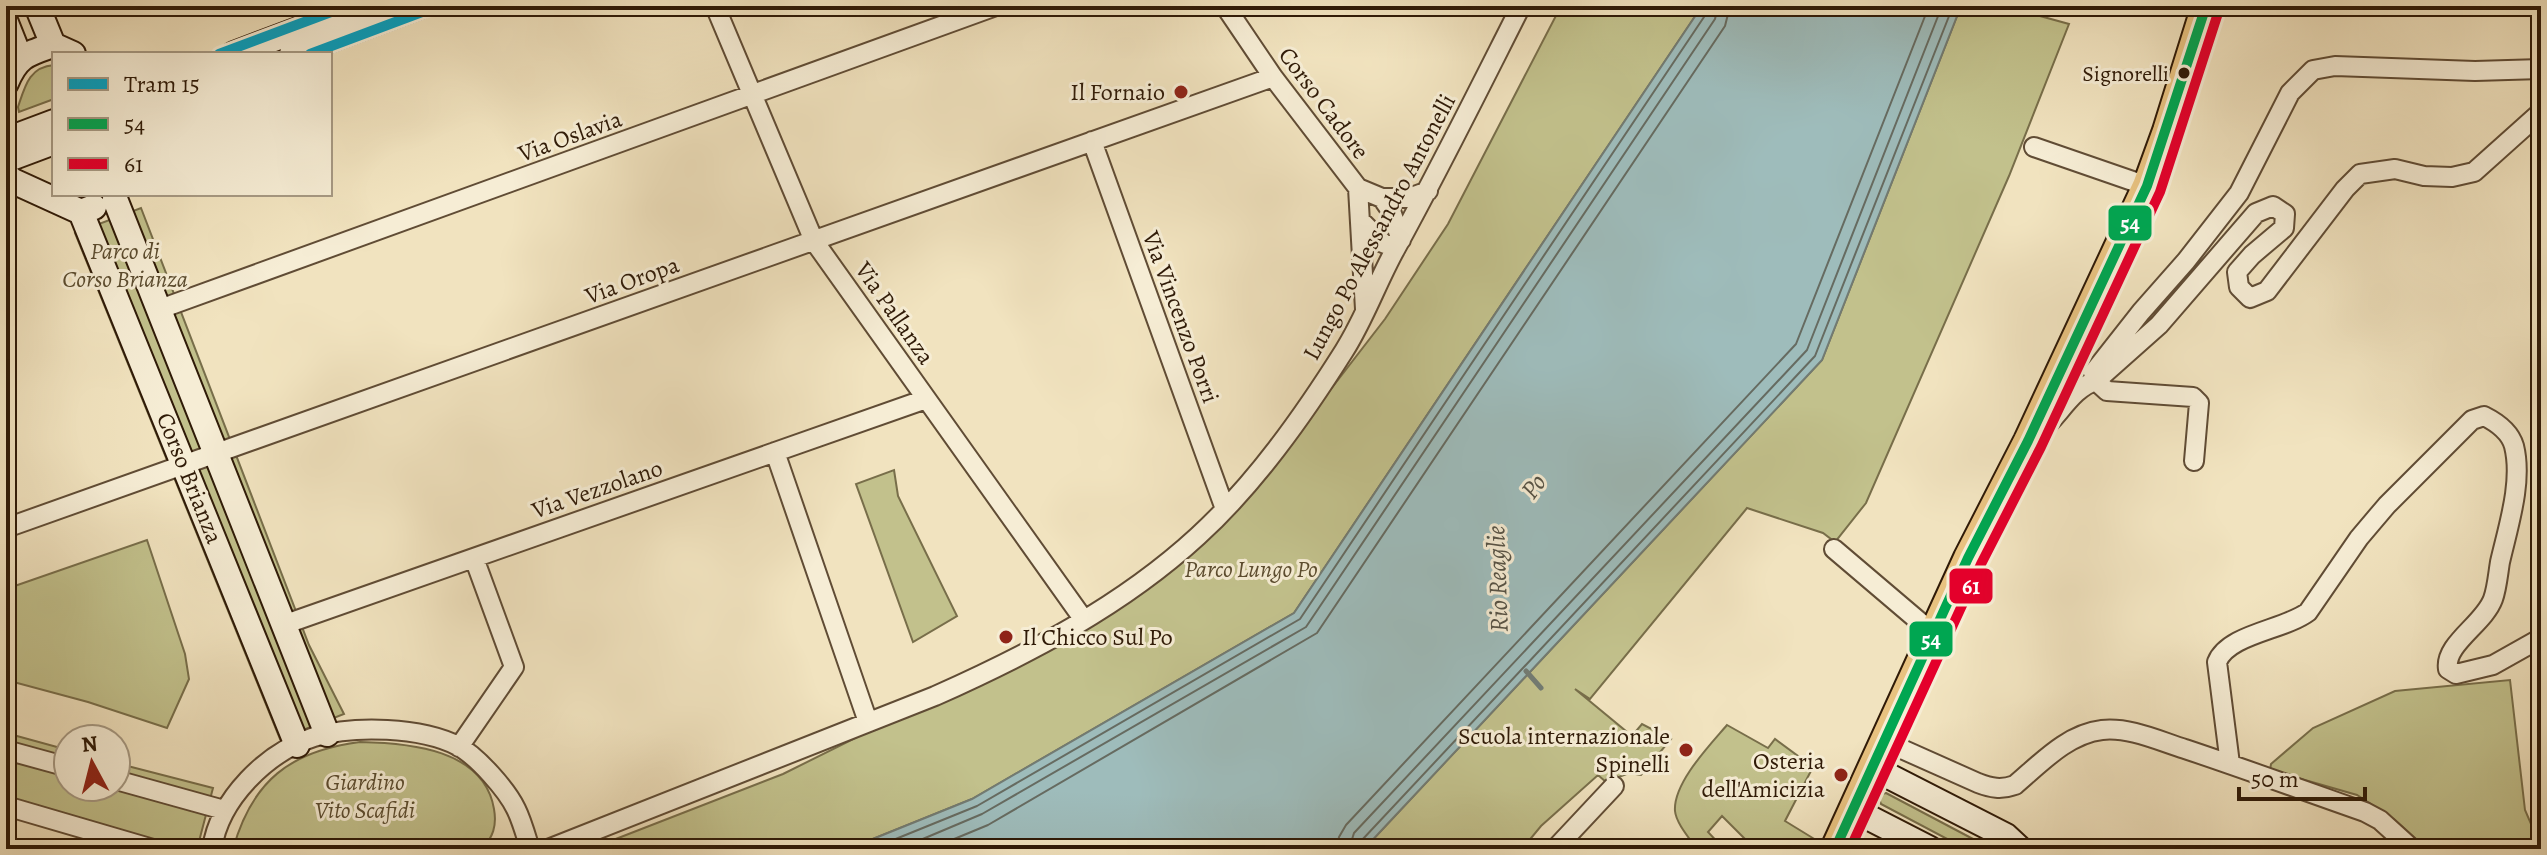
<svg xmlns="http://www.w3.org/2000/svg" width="2547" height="855" font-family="Alegreya,serif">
<rect width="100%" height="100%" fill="#f1e3bf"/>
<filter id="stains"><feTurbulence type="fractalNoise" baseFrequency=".0025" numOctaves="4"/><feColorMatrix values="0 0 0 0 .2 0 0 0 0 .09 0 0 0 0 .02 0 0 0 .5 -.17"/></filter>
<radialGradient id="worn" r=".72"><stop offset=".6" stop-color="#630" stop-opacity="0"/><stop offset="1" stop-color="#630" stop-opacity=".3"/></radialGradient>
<!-- green -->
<path fill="#c2c18c" stroke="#786e4a" stroke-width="2" d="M1561,6h141l-408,607 -322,186 -124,50h-258l193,-75 209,-104 173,-95 77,-71 143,-185 63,-95z
M1961,6h82l-3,10 29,8 -60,152 -143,327 -31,39 -12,-9 -76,-25 -157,191 -15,-10 57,47 10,-12 29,15 -30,36 -12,-2 -23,9 -8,-7 -57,51 -19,23h-158l458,-489z
M54,65v34l-35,13 -1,-5c7,-21 11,-40 36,-42z
M141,208l168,437 35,69 -64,25 -205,-506z
M894,470l4,26 59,120 -44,26 -57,-158z
M147,540l38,114 4,25 -22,49 -79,-26 -82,-22v-91z
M2510,680l15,130 6,14 10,4v21h-114l-32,-29 -38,-25 -87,-25 1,-6 42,-36 82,-37z
M1727,725l41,23 7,-9 38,28 -28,54 31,19 -5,9h-56l-33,-33 -14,16 16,17h-27c-7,-10 -21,-26 -22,-38 -2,-28 35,-66 52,-86z
M6,733l62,17v37h48v-24l97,25 -16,61h-60l-131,-40z
M360,742c49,1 124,7 134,67 3,17 -1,28 -12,40h-249c19,-68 57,-98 127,-107z
M1886,793l106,56h-26l-85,-45 -2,-6 3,-4z"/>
<!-- water -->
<path fill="#9ebcbb" stroke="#727b73" stroke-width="2" d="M1702,6h259l-139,354 -458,489h-516l124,-50 322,-186z"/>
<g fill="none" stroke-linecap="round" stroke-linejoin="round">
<!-- shore -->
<path stroke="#666b61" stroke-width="2" d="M871,849l106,-43 323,-187 406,-605 2,-8
M899,849l83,-35 324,-187 409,-608 3,-13
M930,849l58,-24 329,-192 408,-607 5,-20
M1337,849l2,-12 7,-12 450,-481 133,-338
M1349,849l5,-16 453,-483 135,-344
M1359,849l3,-9 453,-484 138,-350"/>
<!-- stream -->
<path stroke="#727b73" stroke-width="5" d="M1526,671l15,17"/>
<defs>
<path id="street" d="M715,6l99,235 270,379
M1225,6l48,71 85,111 24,10h27l19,-7
M1092,141l133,368
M2034,147l113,39
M1358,188l7,121
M1382,198l9,13 10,29
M1361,221l22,22 13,5
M160,309l836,-303
M2093,373l48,-61 45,-51 53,-68 51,-100 23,-23 22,-4 140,5 66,-2
M2096,381l11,10 86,6 6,6 -5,58
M2037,434c21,-15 34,-46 59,-53l63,-56 97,-112 17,-7 12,8 -1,14 -32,27 -15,17 2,15 11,11 17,-7 78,-102 15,-15 35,-5 29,7 28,1 22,-5 67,-60
M775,452l93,270
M6,528l1267,-451
M1834,549l100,85
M283,625l643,-226
M1886,742l92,41c13,5 23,7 37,2 25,-21 52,-51 87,-55 28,-3 57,11 83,19 60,20 120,42 180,63l15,8 32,29
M459,747l55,-80 -40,-109
M6,750l62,17
M2230,764l-13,-102c11,-28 67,-32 91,-50l51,-74 28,-33 85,-85 12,-4c12,6 26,16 30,30 9,36 -6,81 -14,116 -2,12 -3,26 -7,37 -9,25 -49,45 -45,70l8,5 37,-9 48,-27
M116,780l108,30
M6,806l147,43
M212,849c7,-50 55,-97 102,-112 40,-12 107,-10 144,9 19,10 49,44 58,63 6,12 10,27 14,40
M548,849l387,-153c94,-42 187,-90 263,-160 57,-52 105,-120 146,-185 21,-33 33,-69 52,-103 44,-80 84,-161 125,-242
M1555,849l59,-63"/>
<path id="secondary" d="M37,6l16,39
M6,23l14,35
M234,54l128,-48
M292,54l128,-48
M6,83c11,-27 21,-29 47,-38l20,9
M6,140l48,-18
M6,160l48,-18
M6,175l7,6 68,31 13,-5
M115,199l212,535
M81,212l216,533
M1873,768l133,68 14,13
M1854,810l76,39"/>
<path id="primary" d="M1835,849l133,-291 60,-117 119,-255 20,-55 39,-125"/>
</defs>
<!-- street casing -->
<use href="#street" stroke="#604c35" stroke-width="22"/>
<!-- secondary casing -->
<use href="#secondary" stroke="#2f1a07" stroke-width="28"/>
<!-- primary casing -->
<use href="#primary" stroke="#2f1a07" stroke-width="32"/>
<!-- street -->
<use href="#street" stroke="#f6edd5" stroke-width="18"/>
<!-- secondary -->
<use href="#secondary" stroke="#f6edd5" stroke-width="24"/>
<!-- primary -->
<use href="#primary" stroke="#e8c280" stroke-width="28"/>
<defs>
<path id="bus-1" d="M1835,849l133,-291 60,-117 119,-255 59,-180"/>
<path id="bus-2" d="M1850,849l131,-285 60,-117 119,-255 59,-182"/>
</defs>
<!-- bus-1 casing -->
<use href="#bus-1" stroke="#f6edd5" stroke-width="16"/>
<!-- bus-2 casing -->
<use href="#bus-2" stroke="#f6edd5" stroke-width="16"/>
<!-- bus-1 -->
<use href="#bus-1" stroke="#00a651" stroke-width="10"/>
<!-- bus-2 -->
<use href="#bus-2" stroke="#e4002b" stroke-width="10"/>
<defs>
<path id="tram-1" d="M219,54l128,-48
M310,54l128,-48"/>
</defs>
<!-- tram-1 casing -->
<use href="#tram-1" stroke="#f6edd5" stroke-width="16"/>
<!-- tram-1 -->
<use href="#tram-1" stroke="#02a2c4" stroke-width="10"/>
</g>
<!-- markers -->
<circle fill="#2f1a07" stroke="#f6edd5" stroke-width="3" cx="2184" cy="73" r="7"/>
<g fill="#8f2418" stroke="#f6edd5" stroke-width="3">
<circle cx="1181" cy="92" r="8"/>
<circle cx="1006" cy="637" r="8"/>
<circle cx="1686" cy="750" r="8"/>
<circle cx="1841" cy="775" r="8"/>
</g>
<g text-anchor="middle" stroke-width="6" stroke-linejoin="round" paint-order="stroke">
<!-- bus labels -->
<g font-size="22" fill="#2f1a07" stroke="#f6edd5" text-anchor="end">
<text x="2169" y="81">Signorelli</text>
</g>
<!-- poi labels -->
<g font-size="24" fill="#2f1a07" stroke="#f6edd5" text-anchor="end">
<text x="1165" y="100">Il Fornaio</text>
<text x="1022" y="645" text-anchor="start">Il Chicco Sul Po</text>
<text x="1670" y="744">Scuola internazionale<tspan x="1670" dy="28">Spinelli</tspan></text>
<text x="1825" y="769">Osteria<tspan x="1825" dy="28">dell'Amicizia</tspan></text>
</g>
<!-- street labels -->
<g font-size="24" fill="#2f1a07" stroke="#f6edd5">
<text transform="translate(1324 103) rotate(53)" y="8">Corso Cadore</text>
<text transform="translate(570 136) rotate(-20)" y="8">Via Oslavia</text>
<text transform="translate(1379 227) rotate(-62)" y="8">Lungo Po Alessandro Antonelli</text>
<text transform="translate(632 280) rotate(-20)" y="8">Via Oropa</text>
<text transform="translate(895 313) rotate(55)" y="8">Via Pallanza</text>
<text transform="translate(1181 317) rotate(70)" y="8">Via Vincenzo Porri</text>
<text transform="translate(190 478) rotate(68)" y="8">Corso Brianza</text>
<text transform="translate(597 489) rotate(-19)" y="8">Via Vezzolano</text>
</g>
<!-- park labels -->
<g font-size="24" font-style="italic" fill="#5b4c2f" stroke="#f6edd5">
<text x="125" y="259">Parco di<tspan x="125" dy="28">Corso Brianza</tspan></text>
<text x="1251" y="577">Parco Lungo Po</text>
<text x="365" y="790">Giardino<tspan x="365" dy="28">Vito Scafidi</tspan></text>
</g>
<!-- water labels -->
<g font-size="26" font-style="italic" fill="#565346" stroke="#f6edd5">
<text transform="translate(1533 486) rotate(-53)" y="9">Po</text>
<text transform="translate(1497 579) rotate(-92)" y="9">Rio Reaglie</text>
</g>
</g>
<g stroke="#f6edd5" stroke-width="3">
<rect x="2107" y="204" width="46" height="38" rx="8" fill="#00a651"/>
<rect x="1948" y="567" width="46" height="38" rx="8" fill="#e4002b"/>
<rect x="1908" y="620" width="46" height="38" rx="8" fill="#00a651"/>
</g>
<g font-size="22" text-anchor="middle" font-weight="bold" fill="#fff">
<text x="2130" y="231">54</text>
<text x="1971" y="594">61</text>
<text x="1931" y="647">54</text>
</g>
<!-- margin -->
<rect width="2547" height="855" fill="none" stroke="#f1e3bf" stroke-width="32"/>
<rect x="8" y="8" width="2531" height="839" fill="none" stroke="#2f1a07" stroke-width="4"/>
<rect x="16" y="16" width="2515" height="823" fill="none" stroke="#2f1a07" stroke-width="2"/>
<!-- legend -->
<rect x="52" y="52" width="280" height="144" fill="#f6edd5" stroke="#a69983" stroke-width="2"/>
<rect x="68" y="78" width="40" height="12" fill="#02a2c4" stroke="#a69983" stroke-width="2"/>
<text x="124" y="92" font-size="24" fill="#2f1a07">Tram 15</text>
<rect x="68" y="118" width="40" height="12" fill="#00a651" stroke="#a69983" stroke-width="2"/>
<text x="124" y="132" font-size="24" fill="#2f1a07">54</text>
<rect x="68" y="158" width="40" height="12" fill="#e4002b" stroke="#a69983" stroke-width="2"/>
<text x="124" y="172" font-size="24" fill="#2f1a07">61</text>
<!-- north arrow -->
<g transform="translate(92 763) rotate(353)"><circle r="38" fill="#f6edd5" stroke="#a69983" stroke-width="2"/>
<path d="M0-6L14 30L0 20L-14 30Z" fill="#8f2418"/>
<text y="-12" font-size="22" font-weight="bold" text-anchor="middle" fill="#2f1a07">N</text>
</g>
<!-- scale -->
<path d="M2239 787v12h126v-12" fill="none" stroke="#2f1a07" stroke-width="4"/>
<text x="2251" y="787" font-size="24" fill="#2f1a07" stroke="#f6edd5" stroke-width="6" paint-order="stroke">50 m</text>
<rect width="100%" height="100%" filter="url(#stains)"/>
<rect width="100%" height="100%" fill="url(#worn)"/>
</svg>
